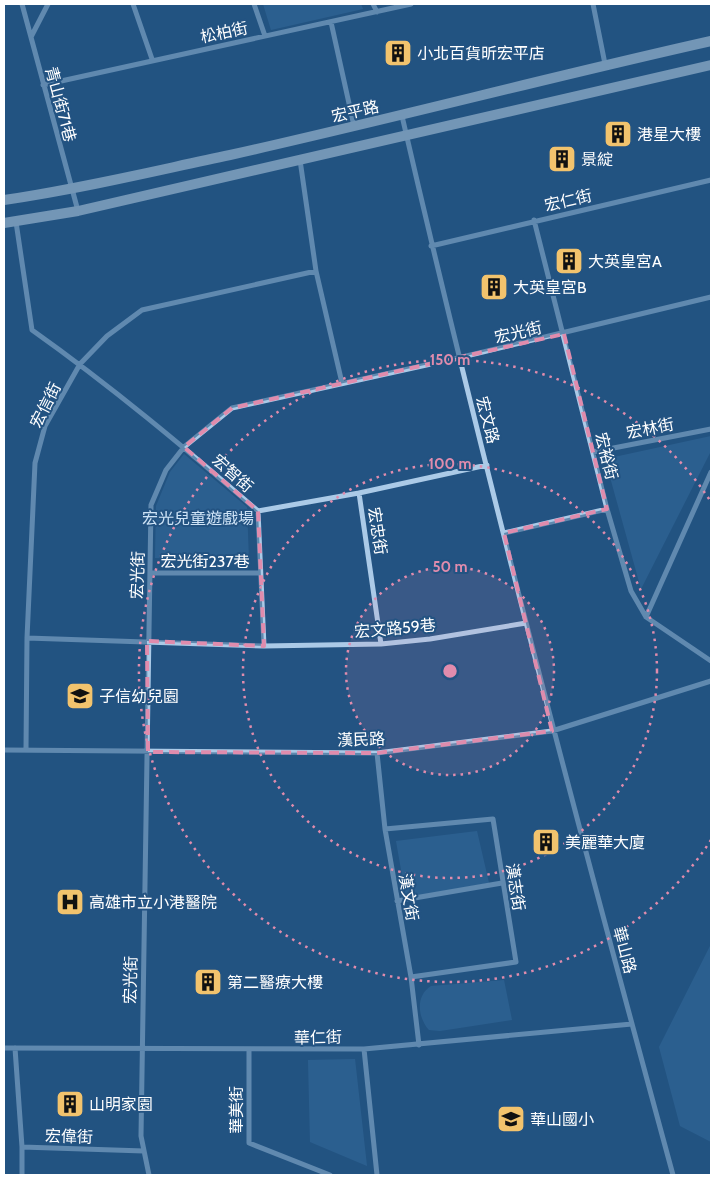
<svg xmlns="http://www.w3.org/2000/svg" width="715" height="1179" font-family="Cabin,'Noto Sans TC',sans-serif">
<rect width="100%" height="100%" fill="#235382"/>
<!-- green -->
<path fill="#376ea0" d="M263,4h98l2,5 -92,21z
M711,436v15l-70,138 -36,-130z
M184,454l63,53 2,54 -94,-3 1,-52 14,-34z
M477,831l12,52 -83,15 -10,-57z
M711,944v198l-31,-16 -21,-79z
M504,980l8,40 -72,11 -11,-1c-11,-12 -14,-34 2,-44z
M355,1059l12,107 -57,-24 -2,-82z"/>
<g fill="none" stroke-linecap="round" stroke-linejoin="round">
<!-- street -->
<path stroke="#abcae7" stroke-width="5" d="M22,4l56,207
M133,4l19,55
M254,4l11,32
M373,4l4,8
M593,4l12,60
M331,22l23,104
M31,37l17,-33
M43,85l368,-81
M402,116c82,355 175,707 271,1059
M300,160l16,111 26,112
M534,220l73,289 24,82 15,26 65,44
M16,222l16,108c79,56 153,118 226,181l6,135 -237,-8
M431,246l280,-66
M593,452l118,-23
M258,511l101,-18
M504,533l103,-24
M150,573h110
M646,617l65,-145
M381,644l-22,-151 128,-28
M264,646l117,-2 49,-5 96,-16
M26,749l1,-111 8,-175 10,-37 35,-62 27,-28 35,-26 174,-39
M4,750l373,3 175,-22 159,-50
M377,753l8,76 26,148 8,68
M385,829l108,-10 23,143 -105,15
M397,901l105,-18
M4,1048l360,1 268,-25
M15,1048l7,99
M364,1049l13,126
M249,1050v93l81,32
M22,1175v-28l122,4
M149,1175l-8,-39 10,-631 15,-35 18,-23 48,-39 226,-50 253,-61"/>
<!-- secondary -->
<path stroke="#d5e6f6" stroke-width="10" d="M4,200c76,-11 150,-29 226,-45 161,-36 320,-78 481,-114
M4,223l74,-12 633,-146"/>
</g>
<!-- marked area -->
<path d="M0 0H715V1179H0ZM564,334l43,175 -103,24 48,198 -175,22 -229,-1 -1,-111 117,5 -6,-135 -74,-64 48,-39z" fill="#235382" fill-opacity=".55" fill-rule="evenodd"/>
<path fill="none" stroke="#e08cad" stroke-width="4" stroke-dasharray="10 6" stroke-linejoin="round" d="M564,334l43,175 -103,24 48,198 -175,22 -229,-1 -1,-111 117,5 -6,-135 -74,-64 48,-39z"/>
<!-- distance rings -->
<circle cx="450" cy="671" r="104" fill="#e08cad" fill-opacity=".12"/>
<g fill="none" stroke="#e08cad" stroke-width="2.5" stroke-dasharray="2.5 5">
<circle cx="450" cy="671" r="104"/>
<circle cx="450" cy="671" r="207"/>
<path d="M711 840A311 311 0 1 1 711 502"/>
</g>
<!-- icons -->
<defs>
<symbol id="building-square" viewBox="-11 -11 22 22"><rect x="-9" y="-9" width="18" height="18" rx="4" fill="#f2c36d" stroke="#235382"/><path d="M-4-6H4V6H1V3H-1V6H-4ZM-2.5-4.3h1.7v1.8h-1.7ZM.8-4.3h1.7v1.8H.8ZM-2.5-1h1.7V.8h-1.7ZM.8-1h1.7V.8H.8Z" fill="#111"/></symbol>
<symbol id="school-square" viewBox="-11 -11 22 22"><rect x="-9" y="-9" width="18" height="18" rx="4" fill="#f2c36d" stroke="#235382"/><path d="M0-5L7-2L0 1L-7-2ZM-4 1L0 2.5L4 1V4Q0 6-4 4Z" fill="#111"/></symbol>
<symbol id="hospital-square" viewBox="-11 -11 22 22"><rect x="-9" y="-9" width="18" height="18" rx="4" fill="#f2c36d" stroke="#235382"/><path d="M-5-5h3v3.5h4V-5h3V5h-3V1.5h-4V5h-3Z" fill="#111"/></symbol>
</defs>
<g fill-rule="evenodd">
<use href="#building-square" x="382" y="37" width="32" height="32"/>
<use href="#building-square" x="602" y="118" width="32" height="32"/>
<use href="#building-square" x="546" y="143" width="32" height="32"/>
<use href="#building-square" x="553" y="245" width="32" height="32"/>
<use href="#building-square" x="478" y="271" width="32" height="32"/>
<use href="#school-square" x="64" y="680" width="32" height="32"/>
<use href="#building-square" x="530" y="826" width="32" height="32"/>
<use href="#hospital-square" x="54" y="886" width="32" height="32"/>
<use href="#building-square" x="192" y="966" width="32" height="32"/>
<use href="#building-square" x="54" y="1088" width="32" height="32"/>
<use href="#school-square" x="495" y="1103" width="32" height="32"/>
</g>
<g text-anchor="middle" stroke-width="4" stroke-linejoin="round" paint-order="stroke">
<!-- street labels -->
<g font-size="16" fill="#fff" stroke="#235382">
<text transform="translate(224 32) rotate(-12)" y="6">松柏街</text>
<text transform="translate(61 104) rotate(75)" y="6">青山街71巷</text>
<text transform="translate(355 111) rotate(-13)" y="6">宏平路</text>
<text transform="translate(568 200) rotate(-13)" y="6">宏仁街</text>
<text transform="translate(518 332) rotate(-13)" y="6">宏光街</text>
<text transform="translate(45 405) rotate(-63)" y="6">宏信街</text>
<text transform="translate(488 420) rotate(75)" y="6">宏文路</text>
<text transform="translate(650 428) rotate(-11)" y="6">宏林街</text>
<text transform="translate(607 456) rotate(76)" y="6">宏裕街</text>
<text transform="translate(233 473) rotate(41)" y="6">宏智街</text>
<text transform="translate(378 531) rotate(81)" y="6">宏忠街</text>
<text x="205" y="567">宏光街237巷</text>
<text transform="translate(137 575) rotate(-88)" y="6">宏光街</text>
<text transform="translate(395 628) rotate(-5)" y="6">宏文路59巷</text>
<text transform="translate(361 739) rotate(-2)" y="6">漢民路</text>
<text transform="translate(516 887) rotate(81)" y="6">漢志街</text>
<text transform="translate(409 897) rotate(80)" y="6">漢文街</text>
<text transform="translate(625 950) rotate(75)" y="6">華山路</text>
<text transform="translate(130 980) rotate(-89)" y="6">宏光街</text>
<text transform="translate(318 1037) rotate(-1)" y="6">華仁街</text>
<text transform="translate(236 1110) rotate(-90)" y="6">華美街</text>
<text transform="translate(69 1136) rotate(2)" y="6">宏偉街</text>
</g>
<!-- poi labels -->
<g font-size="16" fill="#fff" stroke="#235382" text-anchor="start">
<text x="417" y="59">小北百貨昕宏平店</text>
<text x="637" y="140">港星大樓</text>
<text x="581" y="165">景綻</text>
<text x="588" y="267">大英皇宮A</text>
<text x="513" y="293">大英皇宮B</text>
<text x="99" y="702">子信幼兒園</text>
<text x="565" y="848">美麗華大廈</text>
<text x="89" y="908">高雄市立小港醫院</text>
<text x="227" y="988">第二醫療大樓</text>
<text x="89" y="1110">山明家園</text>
<text x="530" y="1125">華山國小</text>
</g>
<!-- park labels -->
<g font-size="16" fill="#cee3f6" stroke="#235382">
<text x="198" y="524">宏光兒童遊戲場</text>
</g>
</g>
<circle cx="450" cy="671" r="8" fill="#e08cad" stroke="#235382" stroke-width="2.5"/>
<g font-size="15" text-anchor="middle" font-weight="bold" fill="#e08cad" stroke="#235382" stroke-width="4" stroke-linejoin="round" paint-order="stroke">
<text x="450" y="365">150 m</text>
<text x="450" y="469">100 m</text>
<text x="450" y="572">50 m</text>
</g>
<!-- border -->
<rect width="715" height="1179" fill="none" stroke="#ffffff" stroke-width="10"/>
</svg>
